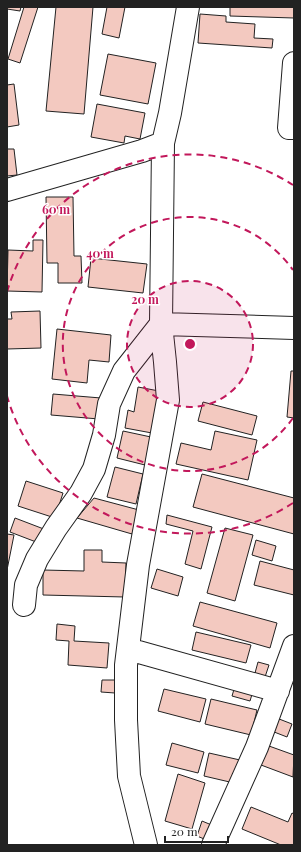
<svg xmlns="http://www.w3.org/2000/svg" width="301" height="852" font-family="'Playfair Display',serif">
<rect width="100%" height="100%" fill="#fff"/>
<!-- building -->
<path fill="#f3c9c0" stroke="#222" d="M7,7h14l-1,4 -13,-2z
M24,7h14l-18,56 -12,-4z
M56,7h37l-9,107 -38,-3z
M107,7h18l-6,31 -17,-4z
M230,7h64v11l-64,-2z
M200,14l26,2v6l29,2 -1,14 19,1 -1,9 -74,-5z
M108,54l48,9 -8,41 -48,-9z
M14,84l5,41 -12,2v-42z
M97,104l48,9 -5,26 -15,-3 -1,7 -33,-6z
M7,149h7l3,26 -10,1z
M46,197h27l1,59h7l1,27h-24v-20h-11z
M33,240h10l-1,52 -35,-1 1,-41 25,1z
M91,258l56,6 -4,29 -55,-6z
M40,311l1,37 -34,1v-30h5l-1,-7z
M57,329l54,6 -2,27 -20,-2 -2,23 -35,-4z
M291,371h3v47l-7,-1z
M138,387l21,4 -7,42 -27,-5 3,-18 6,2z
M53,394l48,4 -2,21 -48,-4z
M203,402l54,14 -5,19 -54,-14z
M123,431l28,6 -6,28 -28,-7z
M215,431l42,9 -9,40 -72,-16 5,-21 30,7z
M115,467l28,7 -7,30 -29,-7z
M202,474l92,24v36l-101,-27z
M26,481l37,12 -8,25 -37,-12z
M94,498l45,12 -7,24 -55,-16z
M167,515l45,12 -11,42 -16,-5 8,-33 -27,-7z
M15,518l34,13 -5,14 -34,-13z
M225,528l28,7 -18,66 -28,-8z
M7,534l7,1 -7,35z
M256,540l20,6 -4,15 -20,-6z
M84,550h18v12l24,1 -1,34 -82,-2v-25l41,1z
M260,561l34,9v25l-40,-10z
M157,569l26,8 -5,19 -27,-8z
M200,602l77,21 -7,25 -77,-22z
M57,624l18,2 -1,15 35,2 -2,25 -39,-3 1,-24 -13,-1z
M196,632l55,13 -5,18 -54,-13z
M258,662l11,3 -4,12 -10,-4z
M102,680h14l-1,13 -14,-1z
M235,686l18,5 -3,10 -18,-5z
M164,689l42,10 -6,23 -42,-11z
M211,699l46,11 -6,25 -46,-11z
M274,717l18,7 -5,13 -18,-7z
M172,743l32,9 -6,21 -32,-8z
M269,746l25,9 -1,22 -32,-12z
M209,753l31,7 -6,23 -30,-7z
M178,774l27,9 -13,46 -27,-8z
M251,807l37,15 4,-9 2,1v31h-13l-39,-16z
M202,821l12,5 -5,15 -12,-5z"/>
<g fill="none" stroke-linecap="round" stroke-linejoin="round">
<defs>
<path id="minor" d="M294,63l-5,65h5
M7,190l135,-39 21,-8
M24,605l2,-20 11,-26 19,-31 25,-35 13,-24 10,-34 5,-31 15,-33 37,-47 133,4
M128,649l150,42
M146,845l-17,-69 -3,-56v-55l12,-100 30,-165 -3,-38 -4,-38 2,-181 7,-30 18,-106
M213,845l44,-98 37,-101"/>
</defs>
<!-- minor casing -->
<use href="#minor" stroke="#222" stroke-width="24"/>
<!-- minor -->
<use href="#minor" stroke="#fff" stroke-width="22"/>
</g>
<!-- distance rings -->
<circle cx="190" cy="344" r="63" fill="#c2185b" fill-opacity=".12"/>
<g fill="none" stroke="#c2185b" stroke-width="2" stroke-dasharray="7 5">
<circle cx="190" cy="344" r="63"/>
<path d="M293 418A127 127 0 1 1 293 270"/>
<path d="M293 503A190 190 0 0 1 7 396M7 292A190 190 0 0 1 293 185"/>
</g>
<circle cx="190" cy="344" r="6" fill="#c2185b" stroke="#fff" stroke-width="2"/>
<g font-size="12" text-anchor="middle" font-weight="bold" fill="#c2185b" stroke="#fff" stroke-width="3" stroke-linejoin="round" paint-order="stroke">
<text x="56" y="214">60 m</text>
<text x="100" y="258">40 m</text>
<text x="145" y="304">20 m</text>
</g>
<!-- border -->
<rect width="301" height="852" fill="none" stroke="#222222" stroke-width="16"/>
<!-- scale -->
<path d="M165 836v6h63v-6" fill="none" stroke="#222222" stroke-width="2"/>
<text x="171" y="836" font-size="12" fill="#222222" stroke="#ffffff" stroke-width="3" paint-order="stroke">20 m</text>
</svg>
